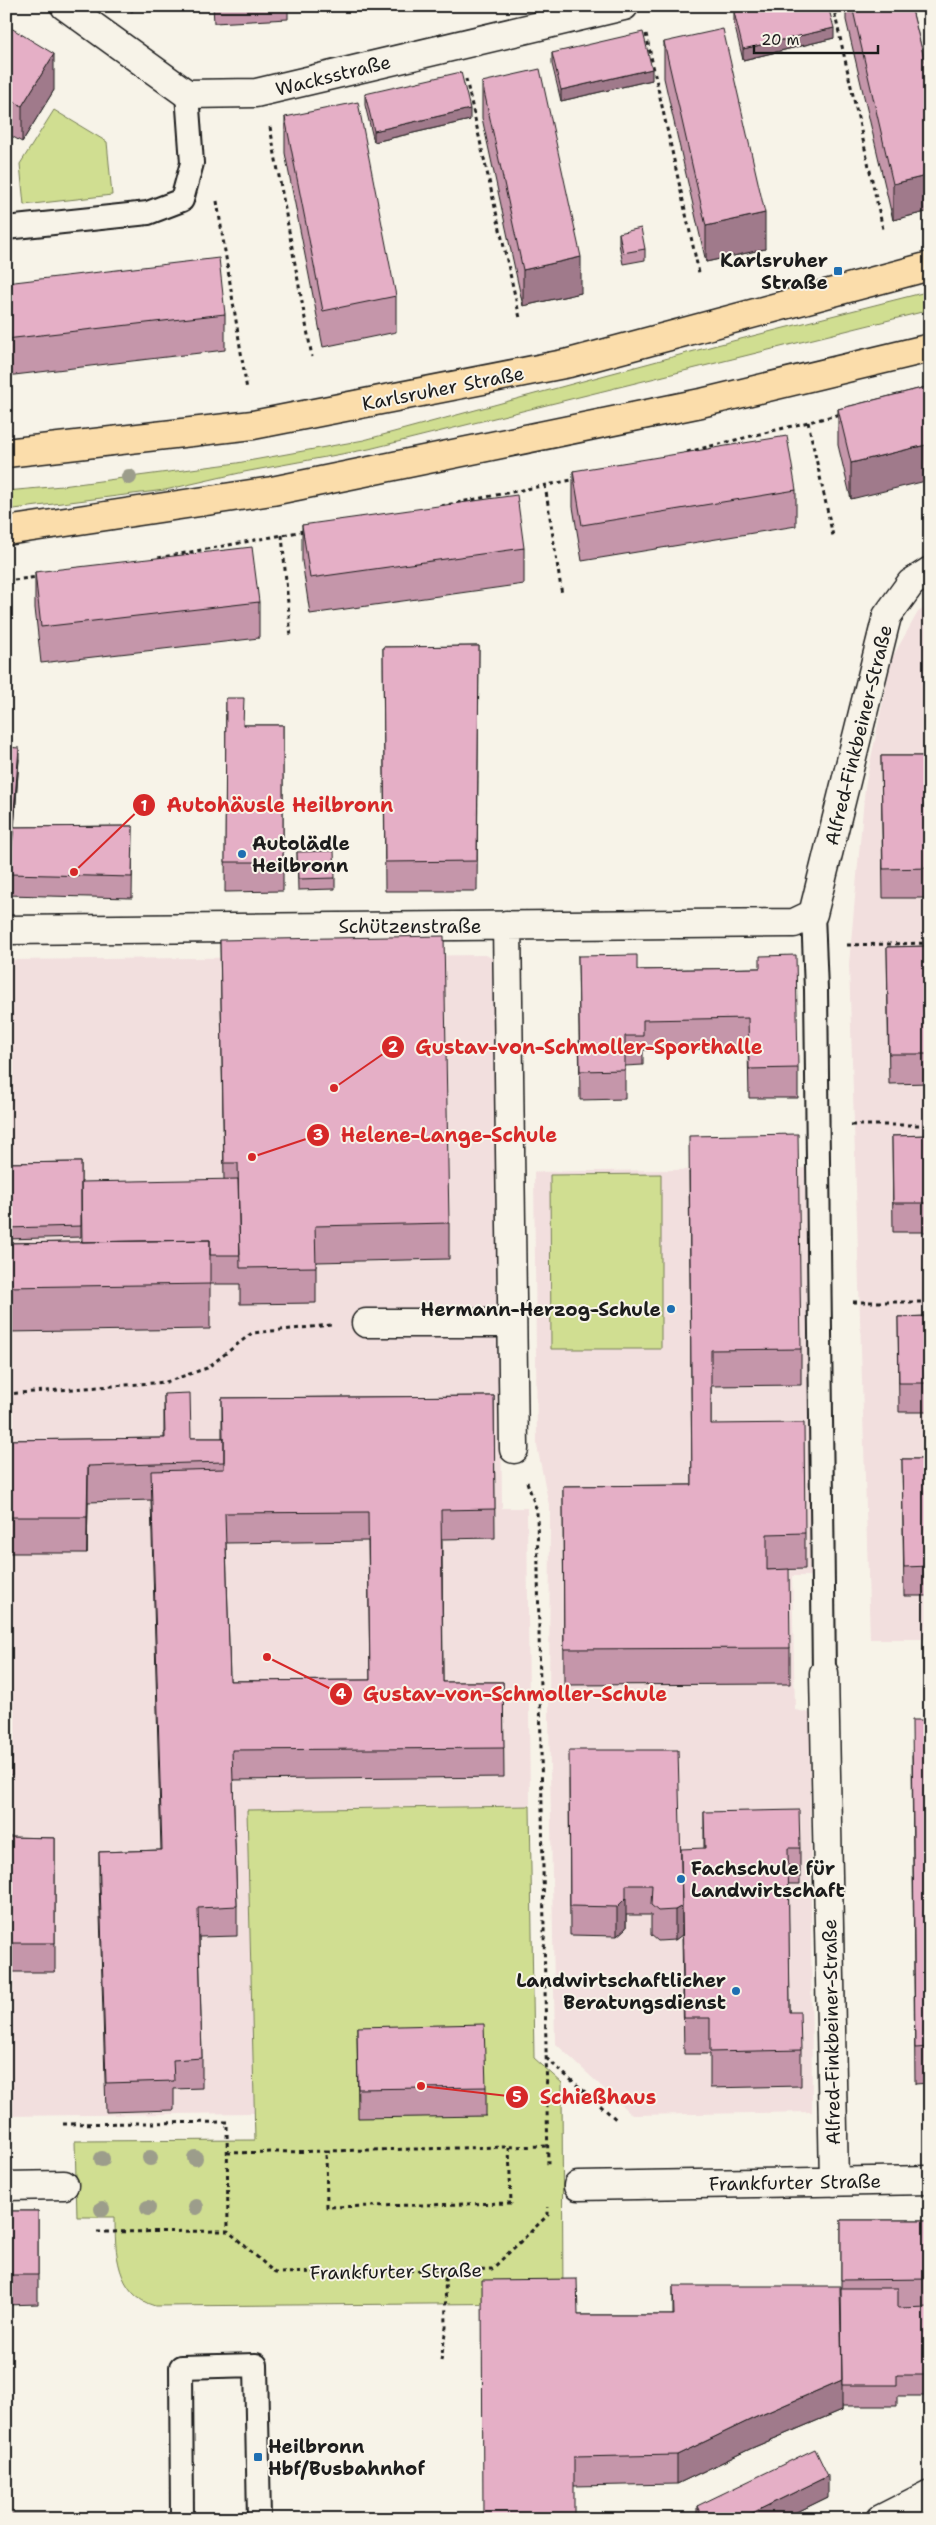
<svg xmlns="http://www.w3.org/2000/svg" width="936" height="2525" font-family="'Shantell Sans',sans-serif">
<rect width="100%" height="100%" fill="#f7f3e8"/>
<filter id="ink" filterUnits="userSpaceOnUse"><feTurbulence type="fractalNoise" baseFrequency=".02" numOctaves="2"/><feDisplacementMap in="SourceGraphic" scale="10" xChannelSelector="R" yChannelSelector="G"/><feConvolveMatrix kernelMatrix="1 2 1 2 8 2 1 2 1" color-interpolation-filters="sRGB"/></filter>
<g filter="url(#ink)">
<!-- built -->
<path fill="#f2dfde" d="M930,605v1034h-60l-21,-675 16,-177 27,-129 26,-46z
M486,955l11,6 5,547h25l3,298 -283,4 7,303 -248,3v-1156z
M805,1168l7,408h-20l3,134 15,3 2,399 -180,3 -77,-72 -6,-327 1,-206 -13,-64 -3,-274z"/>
<!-- green -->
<path fill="#d0de91" stroke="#767d56" d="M54,110l53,32 5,53 -88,10 -4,-41z
M930,291v19l-561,139 -125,23 -79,18 -159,20v-19l56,-5 175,-23 127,-23 349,-94z
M661,1174v175h-110l-1,-174z
M530,1806l4,252 28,25 1,220 -408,3c-39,-11 -40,-55 -40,-89h-38l-2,-76 180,-1 -8,-330z"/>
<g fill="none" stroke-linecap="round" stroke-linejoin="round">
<defs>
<path id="service" d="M6,228l142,-15 34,-13 10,-37 -5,-69
M813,914l3,76 8,683
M182,2519l-1,-152 75,-2 3,154"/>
<path id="minor" d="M65,6l122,88 69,-1 368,-87
M507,925l7,524
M6,930l788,-7 19,-9 74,-298 24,-33 19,-12
M366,1323h146
M824,1673l10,509
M6,2186l58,-1
M578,2186l352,-6
M881,2519l49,-25"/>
<path id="primary" d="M6,453l247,-28 316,-62 361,-97
M6,531l266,-40 429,-88 229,-55"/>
</defs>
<!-- service casing -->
<use href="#service" stroke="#1c1c1c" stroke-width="26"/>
<!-- minor casing -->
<use href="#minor" stroke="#1c1c1c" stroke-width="31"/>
<!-- primary casing -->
<use href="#primary" stroke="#1c1c1c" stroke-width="31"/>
<!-- path -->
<path stroke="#1c1c1c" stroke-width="3" stroke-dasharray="4 4" stroke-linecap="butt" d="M833,6l50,223
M646,34l53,239
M466,79l54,239
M270,127l42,230
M217,201l30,189
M808,422l25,114
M687,452l154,-38
M545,485l17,110
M441,506l136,-27
M282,535l9,103
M158,558l146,-27
M6,581l32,-4
M847,945l83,-2
M851,1125h79
M853,1302h77
M6,1394l160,-12 41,-14 45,-35 79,-8
M527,1482l10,29 11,655
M546,2058l72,63
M63,2124l164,-2 1,109
M509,2147l2,56 -184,4 -1,-56 222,-5
M227,2153l99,-2
M97,2232l131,-1 47,42 217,-4 56,-54v-8
M441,2361l5,-34 -1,-57"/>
<!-- service -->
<use href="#service" stroke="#f7f3e8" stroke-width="22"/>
<!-- minor -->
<use href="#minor" stroke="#f7f3e8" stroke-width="28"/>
<!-- primary -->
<use href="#primary" stroke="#fbddab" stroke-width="28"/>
</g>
<!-- trees -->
<g fill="#9c9d8b">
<circle cx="129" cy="477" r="8"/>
<circle cx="150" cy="2158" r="8"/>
<circle cx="195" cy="2158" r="8"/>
<circle cx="102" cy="2159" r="8"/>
<circle cx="196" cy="2207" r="8"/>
<circle cx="148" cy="2208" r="8"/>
<circle cx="102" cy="2209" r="8"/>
</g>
<!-- wall -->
<path fill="#c596aa" stroke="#1c1c1c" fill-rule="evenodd" d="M124,6h12l-4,6z
M213,6h134v3l-59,1v9l-74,4z
M846,6h65l19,76v129l-37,9 -47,-200z
M734,12l100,26 -91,22 -9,-37z
M6,25l48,65 -32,52 -16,-9z
M664,42l101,207 -59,13 -42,-184z
M552,53l100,27 -91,21 -9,-37z
M482,82l99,211 -58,13 -41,-188z
M365,94l105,26 -96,22 -9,-37z
M285,117l111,179v36l-73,15 -38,-194z
M619,233l26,16v11l-22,4 -4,-20z
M6,283l219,31v36l-219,26z
M930,386l-79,113 -13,-54v-36z
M573,471l223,19v36l-214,35 -9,-54z
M302,525l222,23v36l-214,30 -8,-53z
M35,572l224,30v36l-218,25 -6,-55z
M479,646l-2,245h-92l-2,-244z
M226,698l18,27h39v166l-58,1z
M6,747l13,12 -5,68 119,-1 -1,72 -126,-3z
M881,756h49v142h-47z
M297,852l38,26v11l-37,1z
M220,940l229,283v36l-133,3v41l-76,1v-20h-30v45l-204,3v-89l75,-1 143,-62z
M930,946v137l-41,1 -2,-137z
M578,956l59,14 123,-2 38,100v30h-49l-1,-50 -105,2v15l-18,1v33l-45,1z
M930,1135v97h-37l-1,-96z
M81,1162v75l-75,2v-76z
M689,1172l112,177v36l-90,1v38l94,109v36l-38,1 23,78v36l-226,1 -1,-199 129,-1z
M930,1316v96h-31l-1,-95z
M164,1394l27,44h31v-40l272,-2 1,142 -53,1 1,143h60l1,95 -271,3 4,126v30l-38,1 3,121v30l-28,1v21l-68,2 -7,-231v-29l62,-2 -10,-350 -63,2 -1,51h-81v-113l158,-2zM368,1541l2,139 -140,1 -4,-138z
M902,1459h28v137h-26z
M6,1633l6,106v36h-6z
M930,1720v363l-15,1 -3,-328z
M569,1779l112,93 23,-24v-36l96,36v36h-12l2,128 11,38v36l-91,2v-34h-26l-2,-120 -7,6 -17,1 -7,-6v-20h-25v13l-9,8 -47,-1z
M6,1837l49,1v134h-49z
M357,2027l129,60v29l-128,2z
M6,2211h32v93l-32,1z
M841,2220h89v176h-33v10h-55v4l-90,38 -75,36 -103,2 -92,33 96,-204h95v-29l168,53z
M828,2497l-45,22h-86v-13z"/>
<!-- shaded-wall -->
<path fill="#a07a8b" stroke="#1c1c1c" d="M132,6h4l-4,6z
M834,28v10l-91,22v-11z
M54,54v36l-32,52v-36z
M652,69v11l-91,21v-11z
M470,109v11l-96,22v-11z
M930,175v36l-37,9v-36z
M765,213v36l-59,13v-36z
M581,257v36l-58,13v-36z
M930,444v36l-79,19v-36z
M19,748v11l-8,115h-1z
M88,1466v36l-1,51v-36z
M626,1898v30l-9,8v-29z
M682,1906v29l-7,5v-30z
M842,2380v30l-90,38 -75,36v-29l75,-36z
M828,2476v21l-45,22h-43z"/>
<!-- building -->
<path fill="#e5afc6" stroke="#1c1c1c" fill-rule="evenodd" d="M759,6h69l6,22 -91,21 -9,-37z
M852,6h59l19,76v93l-37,9z
M6,25l48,29 -32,52 -16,-9z
M723,29l42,184 -59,13 -42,-184z
M643,32l9,37 -91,21 -9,-37z
M540,69l41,188 -58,13 -41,-188z
M461,72l9,37 -96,22 -9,-37z
M358,102l38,194 -73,15 -38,-194z
M641,228l4,21 -22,4 -4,-20z
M219,258l6,56 -219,25v-56z
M930,386v58l-79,19 -13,-54z
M787,436l9,54 -214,35 -9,-54z
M517,495l7,53 -214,30 -8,-53z
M252,547l7,55 -218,25 -6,-55z
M479,646l-2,215 -92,1 -2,-215z
M226,698h18l-1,27h40v137h-58z
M6,747l13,1 -10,126v10h-3z
M881,756h49v112l-47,1z
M133,826l-1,51 -123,-3 5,-47z
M334,851l1,27 -37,1 -1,-27z
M444,936l5,287 -134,3 1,41 -76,1 -2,-105h-14l-4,-223z
M930,946v108h-41l-2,-107z
M637,955v15l123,-2v-12l36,-1 2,113 -49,1 -1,-51 -105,2v16h-18v34l-45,1 -2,-115z
M798,1134l3,215 -90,1v74l93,-1 1,110 -38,1v36l22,-1 1,79 -226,1 -1,-163 129,-1 -3,-349z
M930,1135v68h-37l-1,-67z
M81,1162v64l-75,2v-65z
M238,1179l2,76h-30v-15l-128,2 -1,-60z
M210,1240v44l-204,3v-44z
M930,1316v67h-31l-1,-66z
M190,1393l1,45h33v24l-136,4 -1,51h-81v-77l159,-2 -1,-44z
M494,1396l1,113 -54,1 2,172h60l1,66 -272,2 5,156 -39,2 4,150 -29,2 1,21 -68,2 -7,-231 63,-2 -11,-379 73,-2v-31h-1l-1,-40zM368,1512l2,168 -140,1 -5,-168z
M902,1459h28v107l-26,1z
M6,1633h2l4,106h-6z
M912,1720h18v327l-15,1z
M569,1750h109l4,156 -7,4 -17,1 -7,-6 1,-20h-26v13l-9,9 -47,-1z
M799,1810l1,38h-12l2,164h10l1,38 -91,2v-34h-26l-3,-169 24,-1 -1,-36z
M6,1837l49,1v105h-49z
M484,2024l2,63 -128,2 -1,-62z
M6,2211h32v64h-32z
M841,2220h89v59l-89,1z
M577,2279l1,36h96l-1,-29h167l2,94 -90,39 -75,36 -103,2v62h-91l-1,-239z
M841,2288h57v20l32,-1v68h-33v10h-55z
M815,2449l13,27 -88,43h-37l-6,-13z
M6,2514h69l2,5h-71z"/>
</g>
<!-- markers -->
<g fill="#1f6fb2" stroke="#f7f3e8" stroke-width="2">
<rect x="833" y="266" width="10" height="10" rx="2.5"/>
<circle cx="242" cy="854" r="5"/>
<circle cx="671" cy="1309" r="5"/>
<circle cx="681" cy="1879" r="5"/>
<circle cx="736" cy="1991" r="5"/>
<rect x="253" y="2452" width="10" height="10" rx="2.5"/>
</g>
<g text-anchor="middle" stroke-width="4" stroke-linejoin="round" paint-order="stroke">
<!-- street labels -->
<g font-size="19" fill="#1c1c1c" stroke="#f7f3e8">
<text transform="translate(333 75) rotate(-14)" y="7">Wacksstraße</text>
<text transform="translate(443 388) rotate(-11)" y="7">Karlsruher Straße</text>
<text transform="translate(858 735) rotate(-76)" y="7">Alfred-Finkbeiner-Straße</text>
<text x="410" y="933">Schützenstraße</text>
<text transform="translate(831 2032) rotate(-91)" y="7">Alfred-Finkbeiner-Straße</text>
<text transform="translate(795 2182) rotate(-1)" y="7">Frankfurter Straße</text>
<text transform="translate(396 2271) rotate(-1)" y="7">Frankfurter Straße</text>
</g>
<!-- poi labels -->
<g font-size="19" font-weight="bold" fill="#1c1c1c" stroke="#f7f3e8" text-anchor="end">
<text x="828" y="267">Karlsruher<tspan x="828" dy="22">Straße</tspan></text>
<text x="252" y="850" text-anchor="start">Autolädle<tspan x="252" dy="22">Heilbronn</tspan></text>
<text x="661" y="1316">Hermann-Herzog-Schule</text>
<text x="691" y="1875" text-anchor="start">Fachschule für<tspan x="691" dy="22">Landwirtschaft</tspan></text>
<text x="726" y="1987">Landwirtschaftlicher<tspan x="726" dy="22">Beratungsdienst</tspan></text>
<text x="268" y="2453" text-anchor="start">Heilbronn<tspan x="268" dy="22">Hbf/Busbahnhof</tspan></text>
</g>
</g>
<!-- callouts -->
<path fill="none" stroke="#d62828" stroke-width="2" d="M74 872L144 805M334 1088L393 1047M252 1157L318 1135M267 1657L341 1694M421 2086L517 2097"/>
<g fill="#d62828" stroke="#f7f3e8" stroke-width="2">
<circle cx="74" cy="872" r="5"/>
<circle cx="334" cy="1088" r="5"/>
<circle cx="252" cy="1157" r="5"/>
<circle cx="267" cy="1657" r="5"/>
<circle cx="421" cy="2086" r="5"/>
<circle cx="144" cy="805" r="12"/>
<circle cx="393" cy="1047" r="12"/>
<circle cx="318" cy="1135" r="12"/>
<circle cx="341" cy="1694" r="12"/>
<circle cx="517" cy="2097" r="12"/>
</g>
<g font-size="15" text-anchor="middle" font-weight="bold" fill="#fff">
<text x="144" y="811">1</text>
<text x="393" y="1052">2</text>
<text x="318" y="1140">3</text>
<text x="341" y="1699">4</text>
<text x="517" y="2102">5</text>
</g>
<g font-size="20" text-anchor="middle" font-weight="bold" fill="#d62828" stroke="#f7f3e8" stroke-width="4" stroke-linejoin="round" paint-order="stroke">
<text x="280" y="812">Autohäusle Heilbronn</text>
<text x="589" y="1054">Gustav-von-Schmoller-Sporthalle</text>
<text x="449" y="1142">Helene-Lange-Schule</text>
<text x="515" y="1701">Gustav-von-Schmoller-Schule</text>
<text x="598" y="2104">Schießhaus</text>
</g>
<!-- margin -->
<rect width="936" height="2525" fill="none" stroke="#f7f3e8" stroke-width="25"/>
<rect x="12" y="12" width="911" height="2500" fill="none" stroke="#1c1c1c" stroke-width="2" filter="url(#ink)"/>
<!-- scale -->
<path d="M754 45v8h124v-8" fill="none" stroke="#1c1c1c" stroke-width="2.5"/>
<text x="761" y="45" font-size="15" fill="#1c1c1c" stroke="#f7f3e8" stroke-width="4" paint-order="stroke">20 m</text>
</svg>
